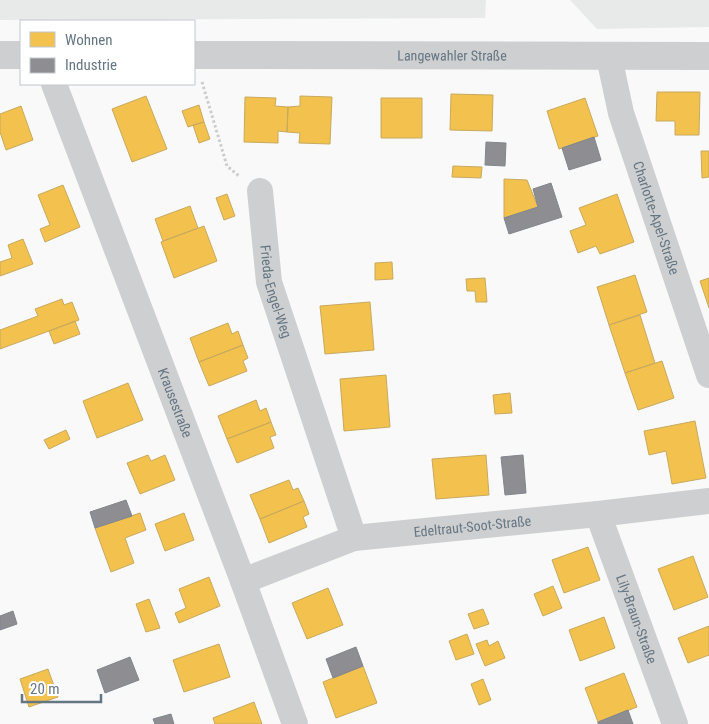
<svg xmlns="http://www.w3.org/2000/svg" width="709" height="724" font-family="'Roboto Condensed',sans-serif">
<rect width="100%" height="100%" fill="#f9f9f9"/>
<!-- built -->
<path fill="#e8e9e9" d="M0,0h486l-1,18 -485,2z
M570,0h139v27l-112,2z"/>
<!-- homes -->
<path fill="#f2c14e" stroke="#c8aa5e" d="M657,92h43l-1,43h-24v-14h-19z
M451,94l42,1 -1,36 -42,-1z
M146,96l21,53 -35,13 -20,-53z
M300,96l32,1 -2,47 -31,-1 1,-10 -13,-1 1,-25 12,-1z
M245,97l31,1 -1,8 13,1 -1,25 -9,-1v12l-34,-1z
M381,98h41v40h-41z
M585,98l13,38 -39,13 -12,-38z
M199,105l5,17 -16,5 -6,-16z
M21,106l12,34 -27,10 -6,-18v-18z
M204,122l6,17 -11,4 -6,-18z
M701,151h8v26l-7,1z
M453,166l29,1 -1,11 -29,-1z
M504,179l23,1 11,27 -34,11z
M63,185l17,42 -35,15 -5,-13 10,-4 -12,-30z
M227,194l8,22 -11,4 -8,-22z
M617,194l17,48 -34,12 -4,-8 -18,7 -8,-22 16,-6 -7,-17z
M190,206l8,22 -35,13 -8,-22z
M204,226l13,35 -43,17 -13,-36z
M23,239l10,25 -33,12v-14l12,-4 -4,-13z
M392,262l1,17 -18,1v-17z
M635,275l12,37 -38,13 -12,-38z
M485,278l2,24h-11l-1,-11h-8l-1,-12z
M709,278v30l-9,-27z
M62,299l2,6 8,-3 7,18 -79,29v-19l38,-14 -3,-7z
M370,302l4,48 -49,4 -5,-48z
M640,315l15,48 -30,10 -16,-48z
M75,321l5,13 -26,10 -5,-13z
M228,323l4,11 6,-3 5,14 -44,17 -9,-24z
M243,345l5,13 -5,3 4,10 -38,15 -10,-24z
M662,361l12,37 -36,12 -13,-37z
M386,375l4,52 -46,4 -4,-52z
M128,383l15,37 -46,18 -14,-37z
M510,393l2,20 -17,1 -2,-19z
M256,400l4,11 6,-3 5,14 -44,17 -9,-23z
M695,421l11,57 -34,6 -6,-33 -17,4 -5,-24z
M271,422l5,13 -6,2 4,11 -37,15 -10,-24z
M66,430l4,9 -21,10 -5,-9z
M148,455l3,6 14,-6 10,25 -35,14 -13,-31z
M486,455l3,40 -53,4 -4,-40z
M289,480l4,10 5,-2 6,13 -44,18 -10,-24z
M304,501l5,13 -6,3 4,10 -38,16 -9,-24z
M140,513l6,17 -21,8 9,25 -23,9 -16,-44z
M184,513l10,27 -29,11 -10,-27z
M588,547l12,33 -36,13 -12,-33z
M693,556l15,41 -34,13 -16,-41z
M209,577l11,29 -41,17 -4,-10 11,-5 -7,-19z
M553,586l9,22 -19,8 -9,-22z
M328,588l15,37 -36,14 -15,-36z
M149,599l11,29 -14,4 -10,-28z
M483,609l6,15 -15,5 -6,-15z
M604,617l11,31 -35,13 -11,-31z
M709,626v29l-21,8 -10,-25z
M467,634l7,20 -18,6 -7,-19z
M487,640l2,6 9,-5 7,17 -20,8 -9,-22z
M219,644l11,33 -46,15 -11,-32z
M363,666l14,37 -41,15 -13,-36z
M48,669l10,28 -29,10 -9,-28z
M624,673l13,34 -39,15 -13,-34z
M483,679l8,21 -12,5 -8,-21z
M254,702l8,22h-47l-2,-6z"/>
<!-- industry -->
<path fill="#8d8d92" stroke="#81868e" d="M594,137l7,23 -32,10 -7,-22z
M486,142l20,1 -1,23 -20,-1z
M551,183l11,34 -53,17 -5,-16 34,-11 -5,-18z
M523,455l3,38 -21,2 -4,-38z
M126,500l6,16 -37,12 -5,-16z
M13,611l4,13 -17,6v-14z
M356,647l7,19 -30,12 -7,-19z
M130,657l9,23 -34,13 -8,-23z
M628,710l5,14h-35v-2z
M171,714l3,10h-19l-2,-5z"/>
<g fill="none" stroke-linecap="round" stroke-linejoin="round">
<!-- path -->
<path stroke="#cbcccd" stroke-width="3" stroke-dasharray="2.5 2.5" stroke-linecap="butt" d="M202,82l25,84 12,10"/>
<!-- minor -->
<g stroke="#cecfd0" stroke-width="26">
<path id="s1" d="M609,57l12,56 88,262"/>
<path id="s2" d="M54,84l189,497 52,143"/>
<path id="s3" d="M260,191l9,91 85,256"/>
<path id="s4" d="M598,514l77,210"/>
<path id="s5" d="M243,581l111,-43 244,-24 111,-13"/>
</g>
<!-- tertiary -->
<g stroke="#cecfd0" stroke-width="28">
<path d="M0,55h21"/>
<path id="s6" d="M194,55l515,1"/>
</g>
</g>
<g text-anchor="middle" stroke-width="5" stroke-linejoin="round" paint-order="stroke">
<!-- street labels -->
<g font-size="14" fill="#657683" stroke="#fff">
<text dy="5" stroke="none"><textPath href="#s6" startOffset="258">Langewahler Straße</textPath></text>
<text dy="5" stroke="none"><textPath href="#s1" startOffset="168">Charlotte-Apel-Straße</textPath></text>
<text dy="5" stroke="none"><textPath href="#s3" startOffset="102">Frieda-Engel-Weg</textPath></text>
<text dy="5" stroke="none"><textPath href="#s2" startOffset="341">Krausestraße</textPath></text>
<text dy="5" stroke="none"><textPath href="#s5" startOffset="238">Edeltraut-Soot-Straße</textPath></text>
<text dy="5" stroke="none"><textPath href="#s4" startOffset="112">Lily-Braun-Straße</textPath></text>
</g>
</g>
<!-- legend -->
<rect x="20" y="20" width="175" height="65" fill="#ffffff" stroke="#c1c8cd"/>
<rect x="30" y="32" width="25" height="15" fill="#f2c14e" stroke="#c1c8cd"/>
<text x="65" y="45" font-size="15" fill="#657683">Wohnen</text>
<rect x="30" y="58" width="25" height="15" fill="#8d8d92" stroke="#c1c8cd"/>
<text x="65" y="70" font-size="15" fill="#657683">Industrie</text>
<!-- scale -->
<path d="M22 694v8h79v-8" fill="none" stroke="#657683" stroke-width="2.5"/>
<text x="30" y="694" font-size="15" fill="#657683" stroke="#ffffff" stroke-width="4" paint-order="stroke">20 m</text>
</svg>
